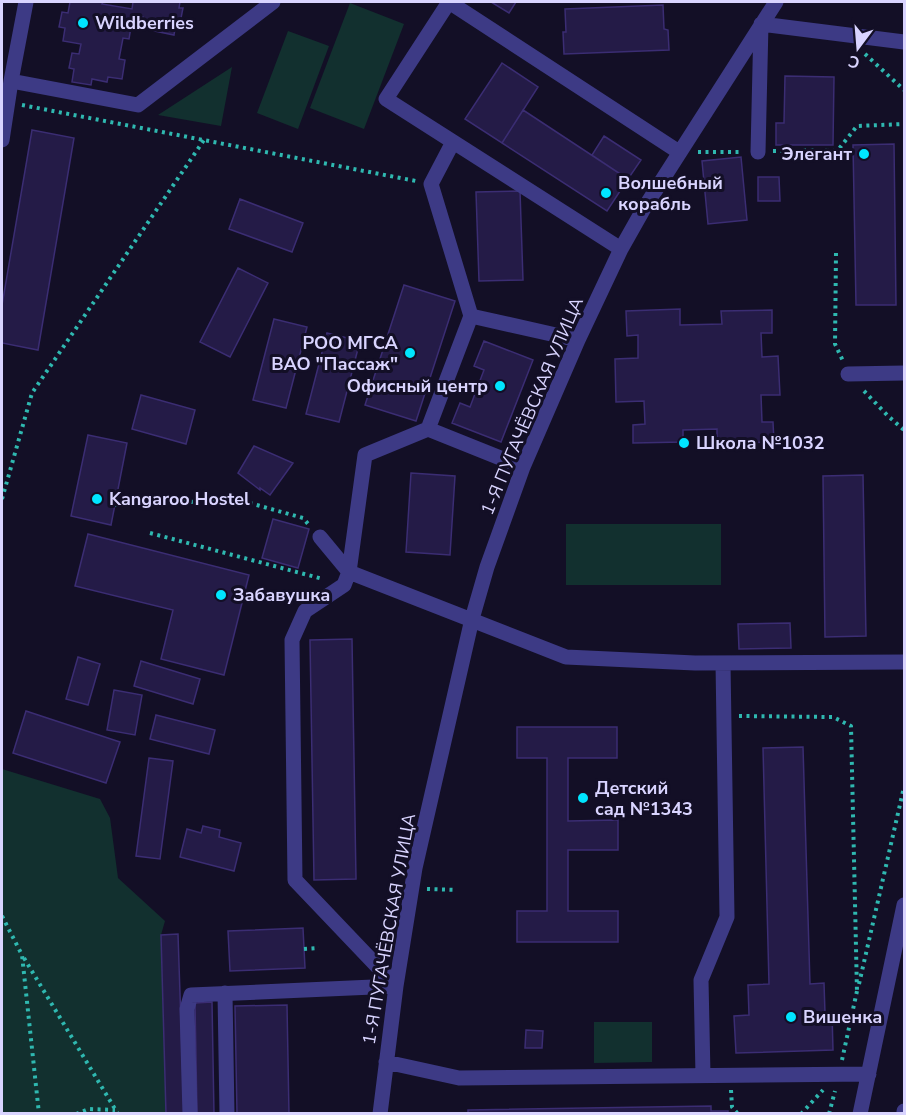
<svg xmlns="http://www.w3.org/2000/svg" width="906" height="1115" font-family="'Nunito Sans',sans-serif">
<rect width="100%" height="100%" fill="#130f26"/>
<!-- green -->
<path fill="#12302f" d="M350,3l54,21 -40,105 -54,-21z
M288,31l41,15 -31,83 -41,-16z
M232,67l-11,59 -63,-11z
M566,524h155v61h-155z
M2,769l98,30 10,19 8,60 47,43 -4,14 5,178h-164z
M594,1022h58v40l-58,1z"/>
<!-- building -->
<path fill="#241b47" stroke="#3b2d73" stroke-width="1.5" d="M70,2h33l-1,2 30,5 1,-7h47l-1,6h4l-3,15 -4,-1 -2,13 -20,-4 1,-6 -13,-2 1,-6 -10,-2 -4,24 -6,-1 -4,21 6,1 -3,19 -14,-2 -1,5 -15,-3 -1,6 -19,-3 2,-13 -5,-1 3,-15 7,1 2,-10 -18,-3 2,-13 -6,-1 3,-15 6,1z
M491,2h25l-7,11z
M663,5l1,24 4,1 1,20 -105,4 -1,-22h3l-1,-23z
M502,63l36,24 -36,56 -37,-24z
M785,76l49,1 -1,68h-57v-22h8z
M523,110l105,69 -21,32 -105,-68z
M32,130l42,8 -36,212 -36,-7v-38z
M604,136l37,24 -13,19 -36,-24z
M894,144l2,161h-40l-3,-160z
M741,157l6,63 -39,4 -6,-63z
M758,177h21l1,24h-22z
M520,191l3,89 -44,1 -3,-89z
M240,199l63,24 -11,29 -63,-23z
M238,268l30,15 -38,74 -30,-15z
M404,285l51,16 -39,120 -51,-16z
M680,309v16l42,-1 -1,-13 51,-1v23h-11l1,24 16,-1 2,39h-19l1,27h11l1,20 -57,1v-14l-34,1v12l-50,1v-18l12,-1 -1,-23 -28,1 -1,-43 23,-1v-23l-11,1 -1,-25z
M274,319l33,8 -21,81 -33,-8z
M327,333l33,8 -21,81 -33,-8z
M484,341l49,19 -32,82 -49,-19 8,-20 10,4 14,-37 -10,-4z
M141,395l54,15 -9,34 -54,-15z
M88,435l39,8 -16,82 -40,-9z
M254,446l39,17 -23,32 -10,-7v2l-22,-17z
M411,473l44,3 -5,79 -44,-3z
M863,475l3,161 -41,1 -2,-161z
M273,519l36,10 -11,39 -36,-10z
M88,534l161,41 -25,100 -63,-16 12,-49 -98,-24z
M790,623l1,25 -52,1 -1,-25z
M352,639l4,240 -42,1 -4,-240z
M78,657l22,7 -12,41 -22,-6z
M141,661l59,18 -7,25 -59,-18z
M114,690l28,5 -7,40 -28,-5z
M26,711l94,31 -14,41 -93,-30z
M156,715l59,15 -6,24 -59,-15z
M517,727h100v31h-49v63l50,-1v30h-50v61h50v31h-101v-31h30v-153h-30z
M803,747l7,237 14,-1 1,30h7l1,37 -97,3 -2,-37 15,-1 -1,-30 21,-1 -6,-236z
M149,758l24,3 -13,98 -24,-3z
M203,826l17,4 -1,7 22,6 -7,28 -54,-14 7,-28 14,4z
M303,928l2,40 -75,3 -2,-40z
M178,934l6,180h-18l-5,-179z
M212,1002l2,112h-17l-2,-111z
M287,1005l2,109h-52l-2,-108z
M526,1030l17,1 -1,17h-17z
M711,1106v5h17v3h-260v-4z"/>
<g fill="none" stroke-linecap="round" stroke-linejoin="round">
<!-- path -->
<path stroke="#2fb8b0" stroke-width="4" stroke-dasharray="3 4.5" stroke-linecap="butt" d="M865,54l39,36
M22,105l394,76
M773,151l65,-1 19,-24 47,-2
M698,152h44
M836,253l-1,91 8,17
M864,391l24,25 16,14
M2,499l30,-106 172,-253
M115,505l124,-5 64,18 6,7
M150,533l173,46
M739,716l94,1 18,9 6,266
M427,889l30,1
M2,916l20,39 17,159
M304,949l15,-1
M24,958l94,156
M859,984l45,-197
M842,1060l15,-69
M731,1090l1,17 6,7
M76,1114l13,-5 26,1
M801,1114l22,-24
M829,1114l6,-23"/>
<!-- minor -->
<path stroke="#3d3a85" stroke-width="15" d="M11,81l127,24 135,-103
M2,140l9,-59 15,-79
M453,142l-22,42 40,132
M758,152l3,-128 143,18
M621,249l-235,-150 63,-97 230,150
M848,374l56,-1
M523,467l-95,-38 43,-113 107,24
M320,537l29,35 217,85 129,6 209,-1
M396,986l-101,-106 -3,-240 13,-29 39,-26 5,-13 16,-117 63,-26
M225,993l2,121
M386,1062l73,16 410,-4
M703,1075l-2,-95 26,-63 -4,-254
M190,1114l-3,-105 4,-14 205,-9
M380,1114l16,-128 19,-118 57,-249 15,-52 36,-100 55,-127 43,-91 22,-39 133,-208
M860,1114l44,-209
M904,1114v-3"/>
</g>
<!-- markers -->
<g fill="#00e5ff" stroke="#130f26" stroke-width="2">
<circle cx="83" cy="23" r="6"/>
<circle cx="864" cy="154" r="6"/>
<circle cx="606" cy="193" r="6"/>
<circle cx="410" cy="353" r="6"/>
<circle cx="500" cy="386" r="6"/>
<circle cx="684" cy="443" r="6"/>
<circle cx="97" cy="499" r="6"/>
<circle cx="221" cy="595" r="6"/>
<circle cx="583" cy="798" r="6"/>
<circle cx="791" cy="1017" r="6"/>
</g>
<g text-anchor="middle" stroke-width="6" stroke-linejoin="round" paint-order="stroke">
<!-- poi labels -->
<g font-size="18" font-weight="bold" fill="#d9d4ff" stroke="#130f26" text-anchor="start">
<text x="95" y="29">Wildberries</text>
<text x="852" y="160" text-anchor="end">Элегант</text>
<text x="618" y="189">Волшебный<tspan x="618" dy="21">корабль</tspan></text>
<text x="398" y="349" text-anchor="end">РОО МГСА<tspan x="398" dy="21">ВАО "Пассаж"</tspan></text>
<text x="488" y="392" text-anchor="end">Офисный центр</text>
<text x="696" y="449">Школа №1032</text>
<text x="109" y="505">Kangaroo Hostel</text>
<text x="233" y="601">Забавушка</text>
<text x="595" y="794">Детский<tspan x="595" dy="21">сад №1343</tspan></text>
<text x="803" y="1023">Вишенка</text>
</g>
<!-- street labels -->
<g font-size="18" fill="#d9d4ff" stroke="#130f26">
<text transform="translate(532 406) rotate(-67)" y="6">1-Я ПУГАЧЁВСКАЯ УЛИЦА</text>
<text transform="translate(389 929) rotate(-80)" y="6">1-Я ПУГАЧЁВСКАЯ УЛИЦА</text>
</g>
</g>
<!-- border -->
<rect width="906" height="1115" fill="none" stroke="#d9d4ff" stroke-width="6"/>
<!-- north arrow -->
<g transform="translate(858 48) rotate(196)" stroke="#130f26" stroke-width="4.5" paint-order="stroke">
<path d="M0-4.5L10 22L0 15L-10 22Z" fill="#d9d4ff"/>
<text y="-9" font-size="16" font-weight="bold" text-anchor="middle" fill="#d9d4ff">С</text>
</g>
</svg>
